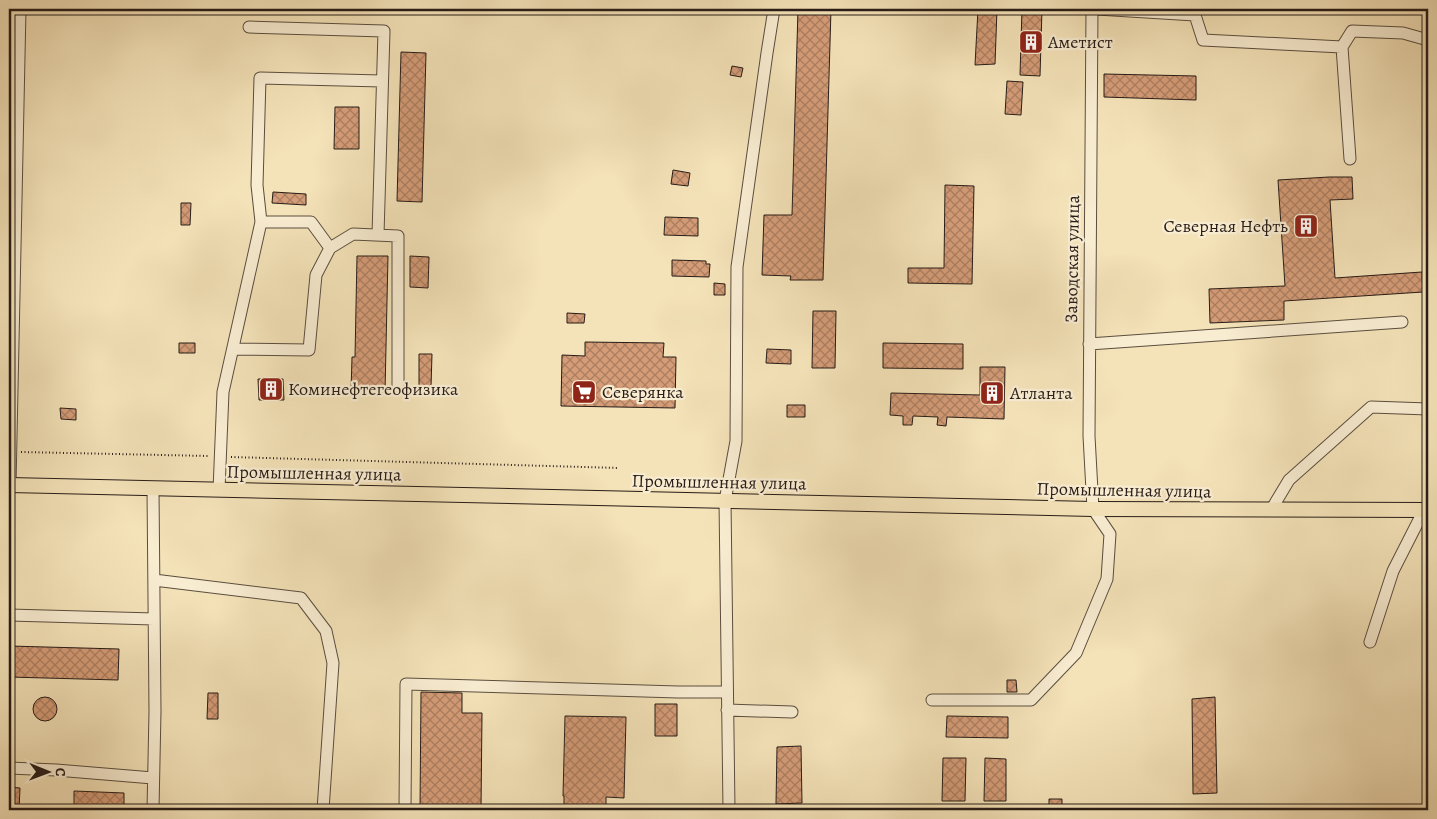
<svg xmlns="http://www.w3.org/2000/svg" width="1437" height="819" font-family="Alegreya,serif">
<defs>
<pattern id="building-cross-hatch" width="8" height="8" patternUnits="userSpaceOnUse" patternTransform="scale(1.25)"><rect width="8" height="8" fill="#d49c77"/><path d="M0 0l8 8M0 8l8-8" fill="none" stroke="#ac7e61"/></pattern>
</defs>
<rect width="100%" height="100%" fill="#f4e2b8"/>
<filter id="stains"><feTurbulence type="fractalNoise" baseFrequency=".004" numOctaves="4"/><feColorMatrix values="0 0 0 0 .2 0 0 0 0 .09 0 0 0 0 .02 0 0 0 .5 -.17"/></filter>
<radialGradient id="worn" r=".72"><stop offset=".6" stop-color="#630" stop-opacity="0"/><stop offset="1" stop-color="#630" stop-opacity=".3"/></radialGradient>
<!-- building -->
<path fill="url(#building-cross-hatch)" stroke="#271c17" d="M798,9h33l-8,271h-33l1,-4 -29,-1 2,-60h28z
M978,9h19l-2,55 -20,1z
M1022,9h20l-2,67 -20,-1z
M401,52l25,1 -4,149 -25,-1z
M732,66l11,2 -2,9 -11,-2z
M1104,74l92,2v24l-92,-3z
M1007,81l16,1 -2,33 -16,-1z
M335,107h24v42h-25z
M673,170l17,3 -2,13 -17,-2z
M1329,177h23l1,22 -23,1 5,78 87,-6 1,20 -139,9v19l-74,3 -1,-34 76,-3 -7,-106z
M945,185l29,1 -2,98 -64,-1v-15h36z
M273,192l33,2v11l-34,-2z
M181,203h10l-1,22h-9z
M665,217l33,1v18l-34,-1z
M357,256h31l-3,136h-34l1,-35h3z
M410,256l19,1 -1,31 -18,-1z
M672,260l34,1v3h4l-1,13 -37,-1z
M714,283l11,1v11h-11z
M813,311h23l-1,57h-23z
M567,313l18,1 -1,9h-17z
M585,342l79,1 -1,14h13l-1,51 -114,-2 1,-51 23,1z
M179,343h16v10h-16z
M883,343l80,1v25l-80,-1z
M767,349l24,1v14l-25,-1z
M419,354h13l-1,33h-12z
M980,367h25l-1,52 -57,-2 -1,9 -9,-1 1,-8 -25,-1 -1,9h-9v-9l-13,-1 1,-22 89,2z
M258,379h25l1,21h-25z
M787,405h18v12h-18z
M60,408l16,1v11l-15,-1z
M9,646l110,3 -1,31 -109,-3z
M1007,680h9l1,12h-10z
M421,692l41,1v20h20l-1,97h-61z
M208,693h10v26h-11z
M33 709a12 12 0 1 1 24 0a12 12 0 1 1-24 0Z
M1215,697l2,96 -24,1 -1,-95z
M655,704h22v32h-22z
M565,716l61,1 -2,81 -18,-1v13h-42v-14h-1z
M947,716l61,1v21l-62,-1z
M801,746l1,57 -26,1 1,-57z
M943,758h23l-1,43h-23z
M985,758l21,1v42h-22z
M9,787l11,1 -1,22h-10z
M74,791l50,2v17h-50z
M1049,799h13v11h-13z"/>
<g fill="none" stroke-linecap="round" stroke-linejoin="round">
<defs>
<path id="minor" d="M1097,9l98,6 8,25 139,7 10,-16 51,2 25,7
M249,27l135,4 -6,204
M1342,47l8,112
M261,222h50l19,26
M1089,344l313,-22
M234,349l75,1 7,-75 14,-27 23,-14 45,2v150
M10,485l10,-476
M219,490l4,-98 38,-170 -4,-37 3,-107 122,3
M1271,510l18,-30 82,-73 57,2
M154,580l147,18 25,33 7,32 -10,147
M9,615l145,4
M1370,642l23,-71 31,-61
M932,700h99l45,-47 31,-74 3,-45 -17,-25 -4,-73 3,-427
M727,710l65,2
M9,768l47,2 97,8
M153,810l2,-99 -2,-223
M405,810l1,-126 272,8h48
M729,810l-4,-309 11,-60 1,-174 30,-214 7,-44"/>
<path id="major" d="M9,485l1084,24 335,1"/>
</defs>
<!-- minor casing -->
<use href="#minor" stroke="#5a4e3f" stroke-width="13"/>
<!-- major casing -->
<use href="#major" stroke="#271c17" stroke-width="16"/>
<!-- path -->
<path stroke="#271c17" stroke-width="2" stroke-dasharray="1 2.5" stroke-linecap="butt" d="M21,452l188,4
M231,457l388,11"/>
<!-- minor -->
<use href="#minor" stroke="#f8ecd1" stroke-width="11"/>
<!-- major -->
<use href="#major" stroke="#f4e2b8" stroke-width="14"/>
</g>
<!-- icons -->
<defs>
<symbol id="building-square" viewBox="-11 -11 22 22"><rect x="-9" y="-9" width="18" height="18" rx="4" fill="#8f2418" stroke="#f8ecd1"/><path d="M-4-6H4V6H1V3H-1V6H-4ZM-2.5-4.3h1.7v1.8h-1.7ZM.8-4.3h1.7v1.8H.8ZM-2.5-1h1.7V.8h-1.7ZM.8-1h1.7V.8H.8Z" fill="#fff"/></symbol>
<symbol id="supermarket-square" viewBox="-11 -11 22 22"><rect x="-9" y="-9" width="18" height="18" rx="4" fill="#8f2418" stroke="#f8ecd1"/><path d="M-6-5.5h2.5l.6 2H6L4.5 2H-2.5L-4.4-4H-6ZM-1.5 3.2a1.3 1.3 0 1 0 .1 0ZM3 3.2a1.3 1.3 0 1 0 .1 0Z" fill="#fff"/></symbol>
</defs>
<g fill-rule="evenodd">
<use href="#building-square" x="1017" y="28" width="28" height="28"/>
<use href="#building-square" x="1292" y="212" width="28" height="28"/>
<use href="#building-square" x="257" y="375" width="28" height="28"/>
<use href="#supermarket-square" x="570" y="378" width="28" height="28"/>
<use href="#building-square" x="978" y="379" width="28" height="28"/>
</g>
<g text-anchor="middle" stroke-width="4.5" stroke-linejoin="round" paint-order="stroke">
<!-- poi labels -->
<g font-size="18" fill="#271c17" stroke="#f8ecd1" text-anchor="start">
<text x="1048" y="48">Аметист</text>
<text x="1288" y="232" text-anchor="end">Северная Нефть</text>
<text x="288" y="395">Коминефтегеофизика</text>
<text x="602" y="398">Северянка</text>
<text x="1010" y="399">Атланта</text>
</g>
<!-- street labels -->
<g font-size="18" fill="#271c17" stroke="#f8ecd1">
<text transform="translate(1072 259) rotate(-89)" y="6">Заводская улица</text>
<text transform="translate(314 473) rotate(1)" y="6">Промышленная улица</text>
<text transform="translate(719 482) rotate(1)" y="6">Промышленная улица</text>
<text transform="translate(1124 490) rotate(1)" y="6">Промышленная улица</text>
</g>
</g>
<!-- margin -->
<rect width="1437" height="819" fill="none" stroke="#f4e2b8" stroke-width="30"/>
<rect x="10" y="10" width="1417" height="799" fill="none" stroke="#271c17" stroke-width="2.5"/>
<rect x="15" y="15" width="1407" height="789" fill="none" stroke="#271c17"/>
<!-- north arrow -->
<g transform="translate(48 772) rotate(91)" stroke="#f8ecd1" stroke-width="4" paint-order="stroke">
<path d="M0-4L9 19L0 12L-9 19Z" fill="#271c17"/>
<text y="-8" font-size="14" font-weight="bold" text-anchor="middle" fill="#271c17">С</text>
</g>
<rect width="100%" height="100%" filter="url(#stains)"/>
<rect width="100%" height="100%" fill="url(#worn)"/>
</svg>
